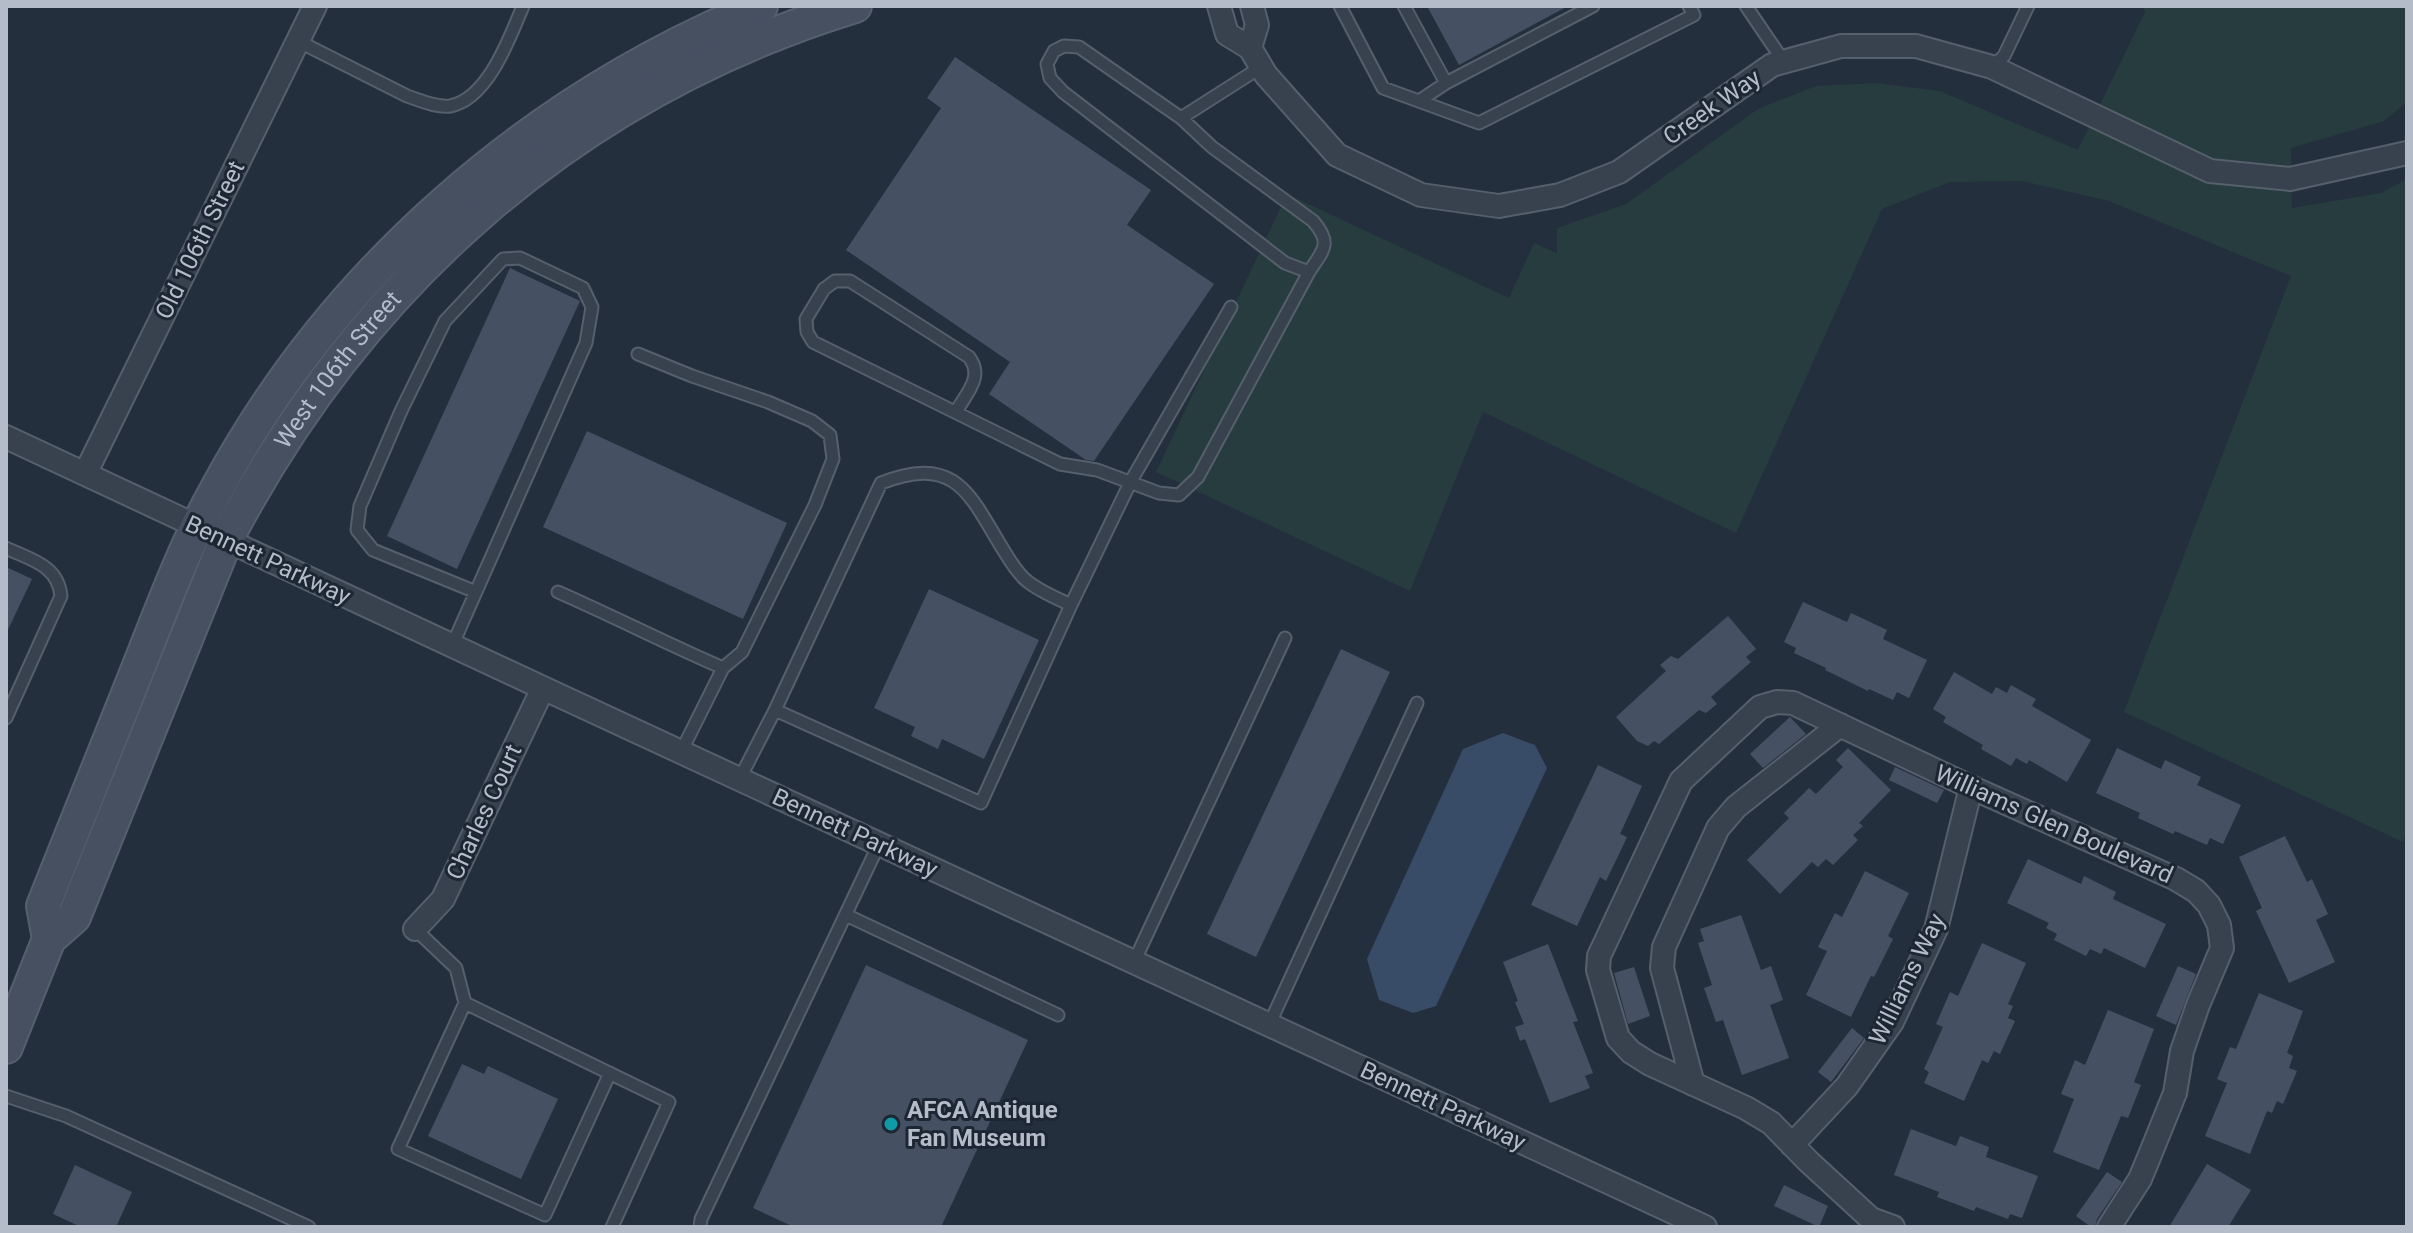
<svg xmlns="http://www.w3.org/2000/svg" width="2413" height="1233" font-family="Roboto,sans-serif">
<rect width="100%" height="100%" fill="#242f3e"/>
<!-- green -->
<path fill="#263c3f" d="M2143,6h264v96l-23,19 -93,27 1,60 89,-15 26,-14v653l-4,10 -279,-130 167,-436 -182,-75 -87,-20 -72,1 -68,27 -146,324 -253,-121 -73,179 -254,-119 131,-278 222,104 25,-55 23,10v-25l69,-24 132,-95 58,-23 60,-3 64,8 138,59 67,-138z"/>
<!-- water -->
<path fill="#394c67" d="M1503,733l32,12 12,23 -111,238 -23,7 -34,-13 -12,-41 96,-210z"/>
<!-- building -->
<path fill="#455162" d="M1427,6h141l-109,59z
M955,57l196,133 -24,35 87,59 -120,177 -8,-1 -97,-66 21,-32 -164,-112 95,-142 -14,-10z
M510,268l70,33 -123,268 -70,-33z
M587,431l200,92 -44,96 -200,-92z
M6,567l26,12 -26,55z
M929,589l110,51 -55,119 -42,-20 -4,10 -27,-13 4,-9 -41,-19z
M1803,602l44,20 4,-9 36,17 -4,9 44,21 -18,38 -12,-6 -4,8 -24,-11 -1,2 -43,-21 1,-2 -32,-15 2,-5 -12,-6z
M1728,616l28,33 -10,8 5,5 -40,35 6,7 -11,9 -7,-3 -40,34 -5,-3 -6,5 -11,-5 -21,-24 50,-46 -6,-6 11,-9 7,3z
M1341,649l49,23 -134,285 -49,-23z
M1954,672l38,22 4,-7 11,6 4,-8 25,14 -4,7 59,34 -24,42 -38,-22 -2,4 -11,-6 -5,8 -30,-17 2,-4 -40,-23 3,-5 -13,-8z
M1790,717l16,17 -43,34 -13,-14z
M1848,748l43,42 -32,33 4,3 -10,9 5,5 -25,25 -7,-6 -8,8 -6,-5 -32,32 -33,-34 42,-42 -5,-5 25,-25 7,6 27,-27 -7,-7z
M2117,748l44,21 4,-9 36,17 -4,8 44,20 -18,39 -13,-6 -3,7 -32,-14 -2,3 -35,-16 2,-5 -44,-20z
M1598,765l44,21 -22,48 7,3 -6,13 -15,31 -6,-4 -23,49 -46,-21z
M1895,767l49,23 -7,13 -48,-23z
M2285,836l22,46 5,-3 16,35 -12,6 19,42 -46,21 -33,-72 6,-3 -23,-51z
M2028,859l53,25 3,-8 32,16 -3,7 53,25 -21,44 -41,-20 -3,6 -11,-5 -4,7 -32,-16 3,-6 -11,-6 3,-5 -42,-20z
M1865,871l44,22 -21,43 5,3 -19,38 -3,-1 -20,41 -45,-22 21,-44 -9,-4 17,-34 7,4z
M1741,915l20,55 10,-4 12,34 -13,5 19,53 -47,17 -19,-55 -7,2 -12,-34 8,-3 -14,-42 6,-2 -4,-12z
M1982,943l44,20 -18,41 5,2 -5,12 7,3 -15,33 -6,-3 -6,12 -6,-3 -18,41 -40,-18 5,-11 -5,-3 19,-42 -7,-3 14,-32 8,4z
M1548,944l30,77 -5,1 20,51 -8,3 5,12 -40,15 -25,-64 -5,2 -5,-14 9,-3 -9,-22 3,-1 -15,-39z
M866,965l162,75 -87,187h-147l-41,-19z
M2178,966l18,8 -20,51 -20,-9z
M1634,967l16,49 -22,8 -14,-51z
M2259,993l44,18 -16,42 6,3 -4,12 8,3 -14,33 -6,-3 -5,12 -5,-2 -17,43 -45,-18 22,-53 -10,-4 13,-32 6,2z
M2108,1010l46,19 -20,53 7,3 -13,33 -7,-2 -22,54 -46,-18 21,-53 -13,-5 14,-34 10,5z
M1852,1028l12,10 -33,44 -13,-10z
M462,1064l22,10 4,-8 70,33 -37,80 -93,-43z
M1911,1129l45,17 4,-10 29,11 -3,10 52,19 -16,42 -12,-4 -2,5 -32,-12 -2,4 -37,-14 2,-5 -45,-17z
M2207,1164l44,26 -23,37h-59z
M75,1165l57,27 -16,35h-35l-28,-13z
M2107,1172l15,10 -25,37 -2,8h-4l-15,-11z
M1784,1185l44,21 -9,21 -45,-21z"/>
<g fill="none" stroke-linecap="round" stroke-linejoin="round">
<defs>
<path id="lane" d="M1340,6l43,82 96,35 215,-108 -5,-9
M1404,6l42,77
M1746,6l38,56
M298,41l109,55c12,4 30,12 43,10 38,-7 60,-69 73,-100
M1992,67l12,-11 24,-50
M1419,101l27,-18 147,-77
M1181,118l31,29 101,74c20,23 10,29 -4,51l-24,-9 -222,-171 -13,-14 -3,-14 7,-13 10,-5 15,1 102,71 80,-51
M638,354l54,22 76,26 44,19 18,14 3,24 -18,46 -73,147 -19,16 -42,84
M956,412c11,-20 28,-35 13,-55l-119,-76h-15l-11,8 -18,30 1,13 6,10 247,122 37,6 62,23 20,2 19,-18 111,-205
M6,548c25,12 52,17 55,48l-55,122
M558,592c55,24 109,52 165,76
M1071,605l60,-124 100,-174
M452,646l134,-303 6,-36 -9,-19 -63,-30 -17,1 -58,62 -44,90 -41,95 -3,24 16,20 103,42
M739,780l36,-70 206,93 90,-198c-15,-7 -32,-14 -44,-24 -9,-7 -17,-20 -23,-30 -34,-55 -47,-98 -123,-68l-106,227
M846,915l212,100
M415,929l41,39 9,35 204,99 -57,125
M1134,962l151,-324
M465,1003l-67,146 147,66 65,-142
M1269,1025l148,-322
M6,1096l60,20 243,111
M700,1227l1,-8 178,-375"/>
<path id="street" d="M1219,6l8,28 23,14 16,27 71,80 84,40 78,11 61,-11 59,-23 153,-107 69,-19h75l76,21 218,104 80,8 117,-26
M1250,48l7,-23 -5,-19
M6,437l537,251 1162,539
M85,474l230,-468
M415,929l28,-30 100,-211
M1693,1084l-31,-116 2,-21 54,-119 18,-21 104,-82
M1792,1145l55,-59 45,-64 44,-93 35,-142
M1893,1227l-22,-8 -63,-58 -37,-38 -25,-15 -96,-44 -19,-12 -13,-14 -20,-68 1,-14 82,-175 79,-74 17,-5 16,1 184,87 199,89 20,12 13,14 10,20 3,23 -24,57 -16,46 -7,42 -21,52 -14,34 -31,48"/>
<g id="secondary">
<path d="M49,939l-6,-33c31,-78 63,-157 94,-235 24,-60 46,-121 77,-177 118,-222 316,-393 547,-488"/>
<path id="s1" d="M6,1047l43,-108 25,-22 152,-377c134,-258 349,-448 629,-534"/>
</g>
</defs>
<!-- lane casing -->
<use href="#lane" stroke="#565f6c" stroke-width="15"/>
<!-- street casing -->
<use href="#street" stroke="#565f6c" stroke-width="26"/>
<!-- secondary casing -->
<use href="#secondary" stroke="#565f6c" stroke-width="36"/>
<!-- lane -->
<use href="#lane" stroke="#38414e" stroke-width="11"/>
<!-- street -->
<use href="#street" stroke="#38414e" stroke-width="22"/>
<!-- secondary -->
<use href="#secondary" stroke="#465061" stroke-width="32"/>
</g>
<!-- markers -->
<circle fill="#0f9aa8" stroke="#1d2633" stroke-width="3" cx="891" cy="1124" r="8"/>
<g text-anchor="middle" stroke-width="6" stroke-linejoin="round" paint-order="stroke">
<!-- street labels -->
<g font-size="24" fill="#b4bcc9" stroke="#1d2633">
<text transform="translate(1712 107) rotate(-35)" y="8">Creek Way</text>
<text transform="translate(200 240) rotate(-64)" y="8">Old 106th Street</text>
<text dy="8" stroke="none"><textPath href="#s1" startOffset="760">West 106th Street</textPath></text>
<text transform="translate(268 560) rotate(25)" y="8">Bennett Parkway</text>
<text transform="translate(484 812) rotate(-65)" y="8">Charles Court</text>
<text transform="translate(2054 824) rotate(24)" y="8">Williams Glen Boulevard</text>
<text transform="translate(855 833) rotate(25)" y="8">Bennett Parkway</text>
<text transform="translate(1907 979) rotate(-64)" y="8">Williams Way</text>
<text transform="translate(1443 1106) rotate(25)" y="8">Bennett Parkway</text>
</g>
<!-- poi labels -->
<g font-size="24" font-weight="bold" fill="#b4bcc9" stroke="#1d2633" text-anchor="start">
<text x="907" y="1118">AFCA Antique<tspan x="907" dy="28">Fan Museum</tspan></text>
</g>
</g>
<!-- border -->
<rect width="2413" height="1233" fill="none" stroke="#b4bcc9" stroke-width="16"/>
</svg>
